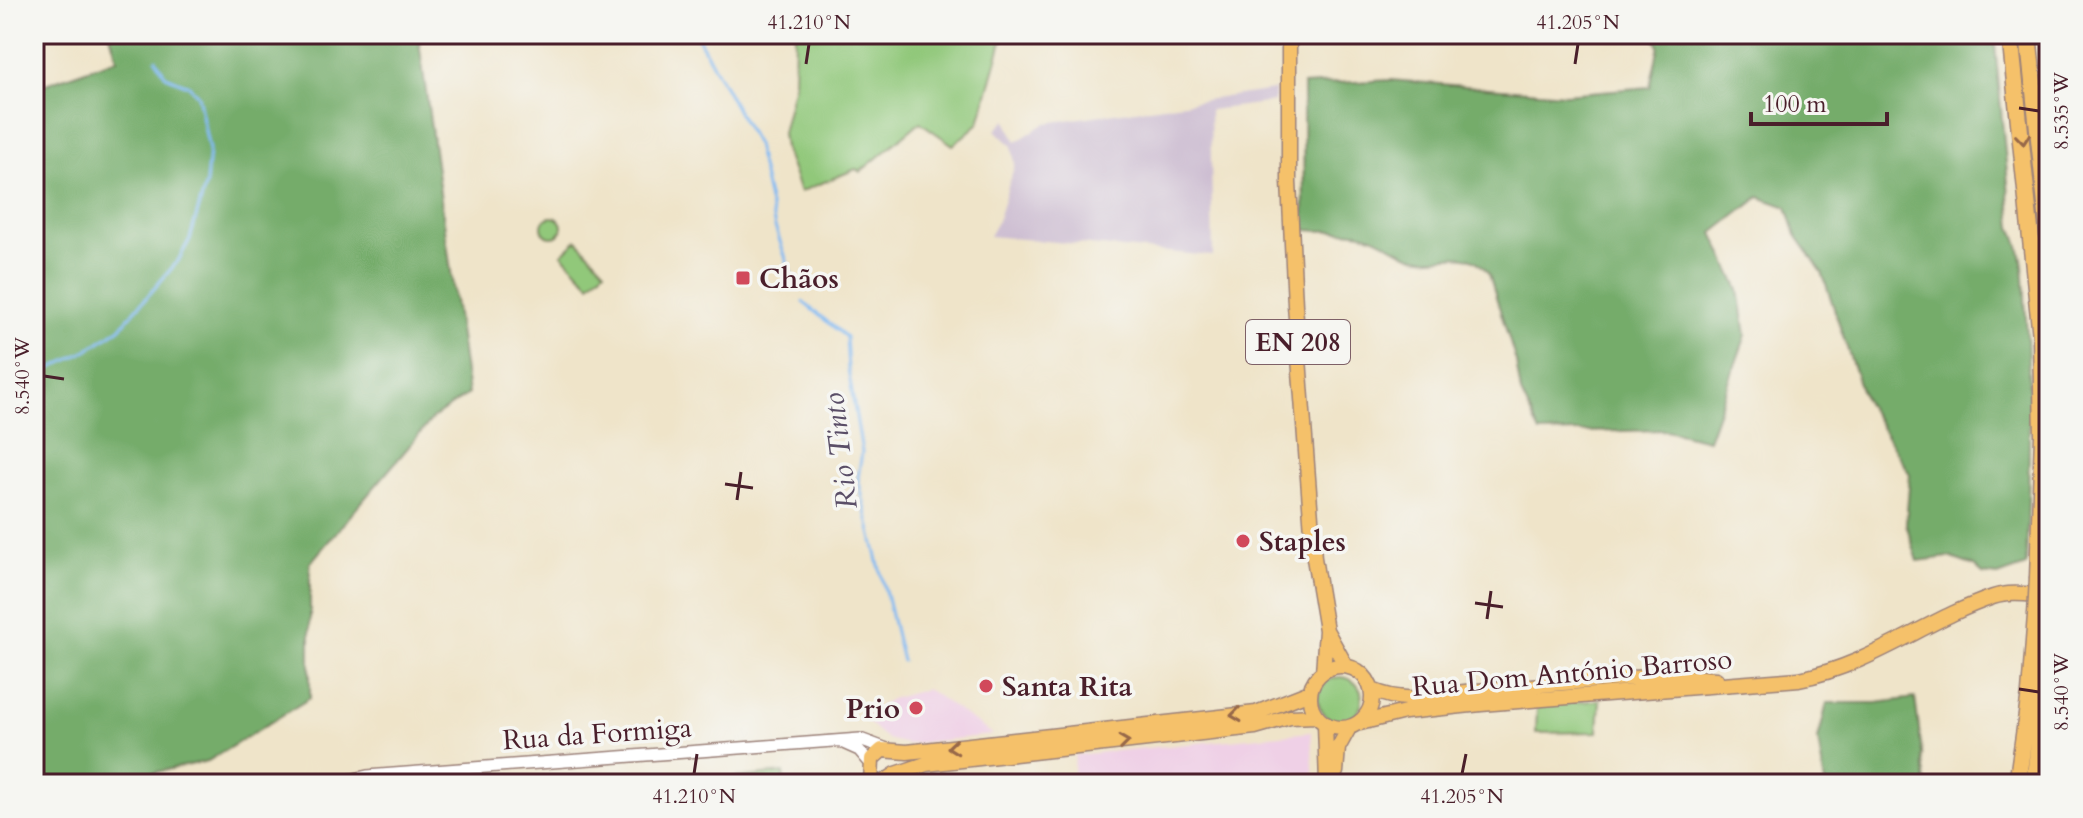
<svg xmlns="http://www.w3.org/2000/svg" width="2083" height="818" font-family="Cardo,serif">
<rect width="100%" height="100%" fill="#f6f6f2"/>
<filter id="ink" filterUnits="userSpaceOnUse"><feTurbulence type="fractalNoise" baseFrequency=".0125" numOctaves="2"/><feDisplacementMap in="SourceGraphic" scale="16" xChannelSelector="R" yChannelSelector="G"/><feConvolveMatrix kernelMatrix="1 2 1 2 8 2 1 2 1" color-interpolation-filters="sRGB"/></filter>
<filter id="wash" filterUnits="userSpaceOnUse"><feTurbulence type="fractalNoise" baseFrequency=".006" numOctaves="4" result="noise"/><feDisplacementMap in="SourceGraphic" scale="32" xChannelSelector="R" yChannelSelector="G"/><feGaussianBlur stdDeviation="1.8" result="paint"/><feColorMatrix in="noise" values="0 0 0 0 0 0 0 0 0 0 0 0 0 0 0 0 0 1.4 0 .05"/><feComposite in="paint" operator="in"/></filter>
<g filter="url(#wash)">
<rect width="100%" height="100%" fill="#efe4c9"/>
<!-- built -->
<path fill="#efd0e6" d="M927,689l65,45v1l-85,9 -20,-5 -24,-21 28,-19z
M1311,732l3,52h-241l2,-29z"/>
<!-- industrial -->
<path fill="#cdbed2" d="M1274,90v12l-64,8 3,146 -224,-20 8,-14 18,-58 -3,-18 -16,-16 10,-10 10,22 30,-19z"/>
<!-- green -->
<path fill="#91c87a" stroke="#6e7452" stroke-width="2" d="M795,34h209l-25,89 -26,22 -33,-23 -60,50 -4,-3 -56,23 -16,-44 -2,-15 12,-49z
M542 227a10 10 0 1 1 20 0a10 10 0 1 1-20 0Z
M577,240l28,30 -15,14 -28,-30z
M1318 699a22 22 0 1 1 44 0a22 22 0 1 1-44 0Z
M1600,700l-2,32 -62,1 1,-27z
M784,773l-1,11h-71v-4z"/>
<!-- forest -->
<path fill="#74ac6a" stroke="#5f664a" stroke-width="2" d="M110,34h308l50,360 -35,24 -123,145v135l-102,63 -107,23h-67v-99l9,-3 -9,-19v-575l83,-29z
M1653,34h341l18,193c14,28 12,60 14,91 5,82 3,165 0,248l-28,10 -15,-2 -9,-8 -25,-9 -31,4 -12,-37 4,-50 -46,-75 -42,-127 -26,-37 -9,-28 -28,-10 -46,36 26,57 7,45 -38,105 -42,-10 -126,3 -19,-40 -5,-31 -27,-88c-20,-28 -38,-14 -67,-16 -21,-2 -36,-19 -56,-24 -20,-5 -42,-2 -62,-4l-1,-145 87,-5 175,14 85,-7 9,-41z
M1915,698l11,86h-101l-7,-44 9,-37h49z"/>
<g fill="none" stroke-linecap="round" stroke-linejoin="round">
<!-- stream -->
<path stroke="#81baf2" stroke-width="3" d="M696,34l60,111 19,82 20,58
M803,302l43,35 2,32 14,83 -4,26 44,183
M34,377l52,-26 34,-23 58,-67 12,-22 16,-56 3,-33 -11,-55 -10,-10 -22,-9 -10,-17
M941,784v-9"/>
</g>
</g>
<g filter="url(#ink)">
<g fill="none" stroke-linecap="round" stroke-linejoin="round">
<defs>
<path id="minor" d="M841,742l18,8 12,14
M332,784l35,-8 493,-37 27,10"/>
<path id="major" d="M1289,34v148l6,123 19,253 12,72 -3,42
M1327,632l19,34
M1310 697a31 31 0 1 1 62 0a31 31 0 1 1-62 0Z
M1372,690c37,16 64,4 103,1 78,-6 162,-19 241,-12
M1360,723l45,-11 76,-8 318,-25c72,-14 127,-59 194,-82 18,-6 38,-2 56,-1
M1325,724l2,60
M1336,772l2,-24 11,-20
M871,784l1,-25 10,-9 25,2 349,-39 54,-21
M881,784l15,-10 30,-10 329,-37 35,-10 26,-1"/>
<path id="highway" d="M2010,34l31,303 2,98 -5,142
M2028,34l21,200
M2017,784l13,-91 6,-78
M2034,784l15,-123"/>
</defs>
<!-- minor casing -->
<use href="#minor" stroke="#9c827a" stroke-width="14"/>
<!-- major casing -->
<use href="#major" stroke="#9c827a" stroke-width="17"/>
<!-- highway casing -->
<use href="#highway" stroke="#9c827a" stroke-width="19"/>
<!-- minor -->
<use href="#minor" stroke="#fff" stroke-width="11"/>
<!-- major -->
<use href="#major" stroke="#f5c16b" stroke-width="14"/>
<!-- highway -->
<use href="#highway" stroke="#f5c16b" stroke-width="16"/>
<defs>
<path id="highway-bridge" d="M2036,615l2,-38"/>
</defs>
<!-- highway-bridge casing -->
<use href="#highway-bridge" stroke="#9c827a" stroke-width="19" stroke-linecap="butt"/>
<!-- highway-bridge -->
<use href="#highway-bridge" stroke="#f5c16b" stroke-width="16"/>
</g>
<!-- one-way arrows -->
<defs><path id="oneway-chevron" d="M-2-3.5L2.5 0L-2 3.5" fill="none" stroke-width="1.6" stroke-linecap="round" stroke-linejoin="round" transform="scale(2)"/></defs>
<g stroke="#976848">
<use href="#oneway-chevron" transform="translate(2023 139) rotate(84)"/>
<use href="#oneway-chevron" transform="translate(1236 715) rotate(173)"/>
<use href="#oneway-chevron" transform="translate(1124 742) rotate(-7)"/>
<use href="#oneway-chevron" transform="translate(953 747) rotate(174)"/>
</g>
</g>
<!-- ticks -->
<path fill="none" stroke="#4a1f2b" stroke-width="3" d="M806,64l3,-20M1575,64l3,-20M2019,108l20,3M44,376l20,3M725,484l28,4M737,500l4,-28M1475,603l28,4M1487,619l4,-28M2019,689l20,3M694,774l3,-20M1462,774l4,-20"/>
<!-- markers -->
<g fill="#d1495b" stroke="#f6f6f2" stroke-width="3">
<rect x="735" y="270" width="16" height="16" rx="4"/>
<circle cx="1243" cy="541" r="8"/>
<circle cx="986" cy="686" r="8"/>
<circle cx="916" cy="708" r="8"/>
</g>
<g text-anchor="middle" stroke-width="7" stroke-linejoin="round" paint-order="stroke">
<!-- shield labels -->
<rect fill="#f6f6f2" stroke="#7e6067" stroke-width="2" x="1246" y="320" width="104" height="44" rx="6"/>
<g font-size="26" font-weight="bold" fill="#4a1f2b">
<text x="1298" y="351">EN 208</text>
</g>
<!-- poi labels -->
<g font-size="28" font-weight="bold" fill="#4a1f2b" stroke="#f6f6f2" text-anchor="start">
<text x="759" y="288">Chãos</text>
<text x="1259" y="551">Staples</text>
<text x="1002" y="696">Santa Rita</text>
<text x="900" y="718" text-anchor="end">Prio</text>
</g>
<!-- street labels -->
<g font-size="28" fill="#4a1f2b" stroke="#f6f6f2">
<text transform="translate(1572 672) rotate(-5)" y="10">Rua Dom António Barroso</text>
<text transform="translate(597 733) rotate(-4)" y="10">Rua da Formiga</text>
</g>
<!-- water labels -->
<g font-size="30" font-style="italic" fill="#5a4e67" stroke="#f6f6f2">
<text transform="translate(840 451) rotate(-97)" y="10">Rio Tinto</text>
</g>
</g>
<!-- margin -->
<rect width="2083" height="818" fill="none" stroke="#f6f6f2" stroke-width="88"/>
<!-- scale -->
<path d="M1751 112v12h136v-12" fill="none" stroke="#4a1f2b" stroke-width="4"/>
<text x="1763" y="112" font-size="24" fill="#4a1f2b" stroke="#f6f6f2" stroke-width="6" paint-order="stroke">100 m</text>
<rect x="44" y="44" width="1995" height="730" fill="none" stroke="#4a1f2b" stroke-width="3"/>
<g font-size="20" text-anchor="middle" fill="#4a1f2b">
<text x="809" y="29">41.210°N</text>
<text x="1578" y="29">41.205°N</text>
<text transform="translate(2061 111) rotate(-90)" y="7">8.535°W</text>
<text transform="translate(22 376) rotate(-90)" y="7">8.540°W</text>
<text transform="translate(2061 692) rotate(-90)" y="7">8.540°W</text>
<text x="694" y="803">41.210°N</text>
<text x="1462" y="803">41.205°N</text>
</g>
</svg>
